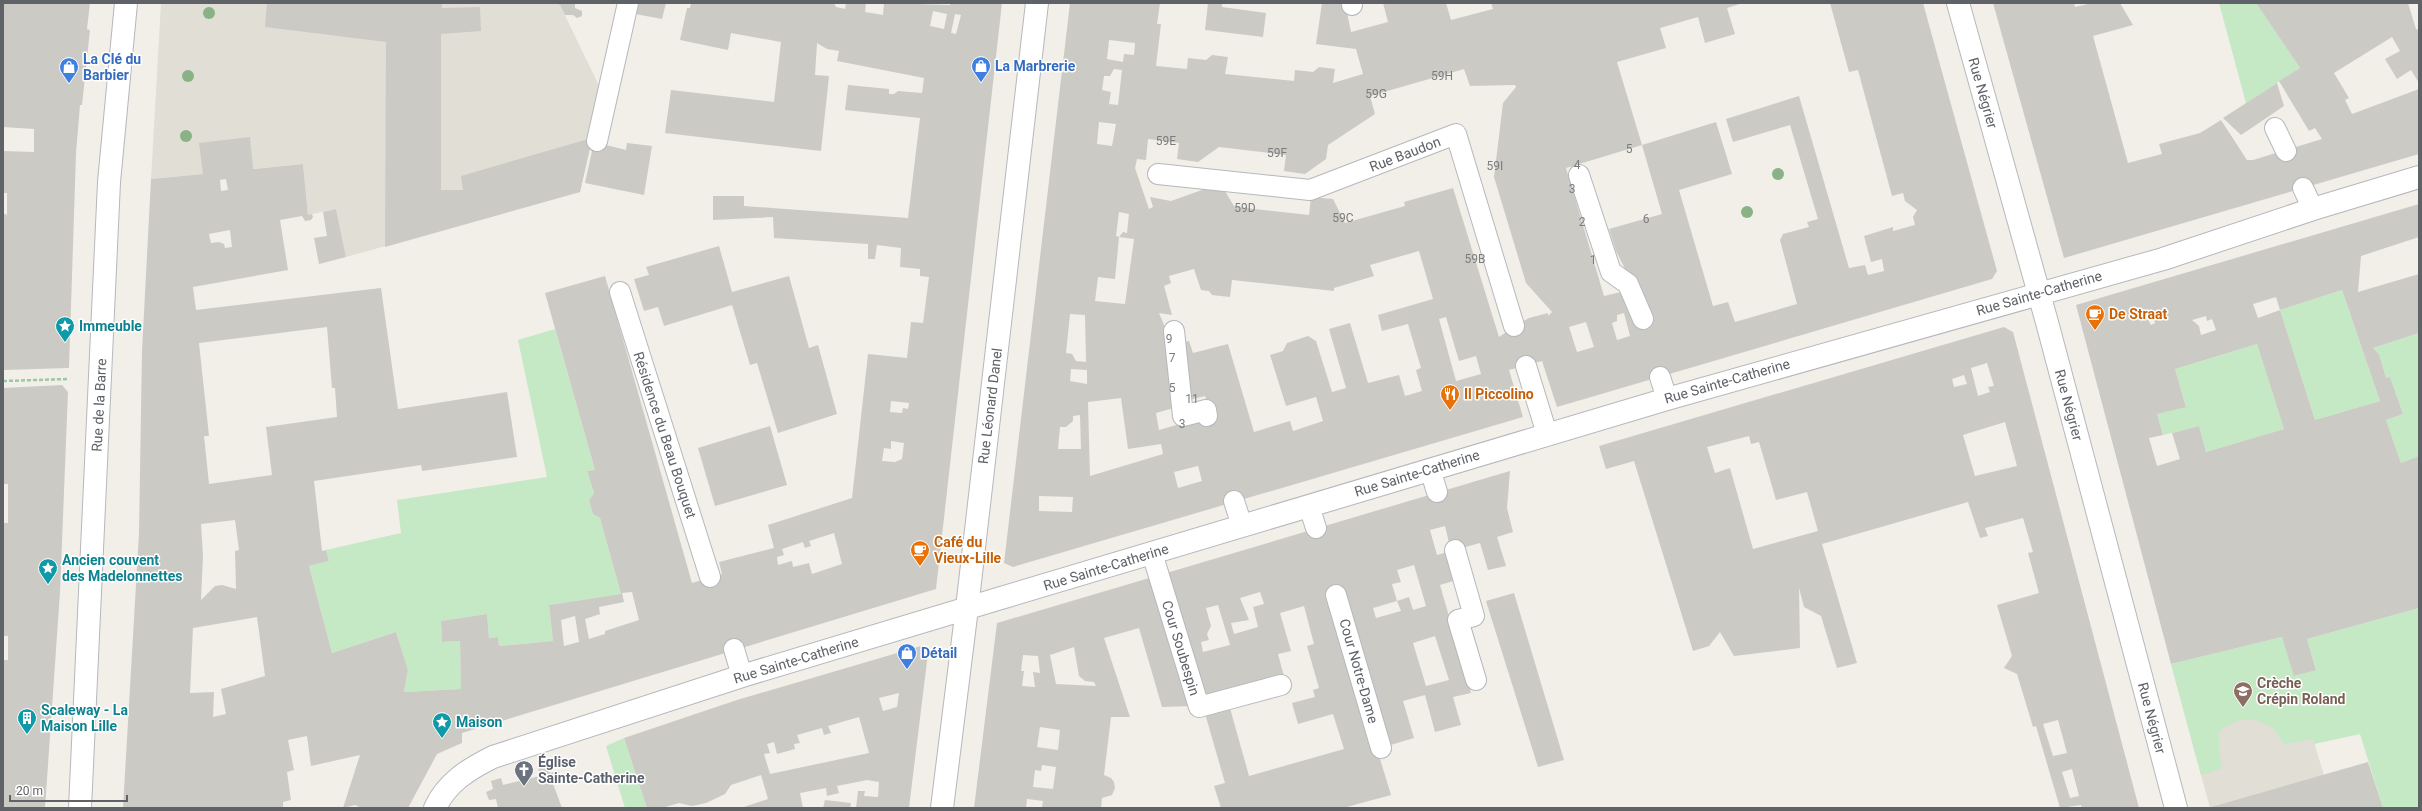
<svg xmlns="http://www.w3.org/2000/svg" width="2422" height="811" font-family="Roboto,sans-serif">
<rect width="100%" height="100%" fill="#f1efe8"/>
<!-- education -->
<path fill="#e1ded6" d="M161,3h394l5,2 43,89 -23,98 -234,65 -10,-48 -28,6 -5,-51 -152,15z
M2171,664l142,75 21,69h-124z"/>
<!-- green -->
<path fill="#c5e8c5" d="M2219,3h37l44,65 -54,35z
M2342,290l38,111 -65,19 -35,-110z
M555,329l40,141 -8,1 7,22 -5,7 4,14 7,4 21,76 -72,11 4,36 -54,5 -1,-9 -9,1 -2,-24 -46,7 1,21 18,-1 1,48 -57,3 4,-22 -12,-38 -64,21 -23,-87 20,-5 -3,-11 75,-17 -4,-33 150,-23 -29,-137z
M2419,333v123l-18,7 -15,-43 17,-6 -13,-37 -4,1 -7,-24 -6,-6z
M2257,344l27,85 -78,23 -7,-26 -36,9 -6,-21 29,-8 -11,-37z
M2419,608v200h-36l-23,-74 -46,10 -1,-5 -29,5c-4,-5 -8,-14 -13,-17 -17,-12 -38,-8 -52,5v21l3,15 -21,7 -30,-111 111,-27 13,39 21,-7 -9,-30z
M624,738l23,70h-22l-19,-62z"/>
<!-- building -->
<path fill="#cccac5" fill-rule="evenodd" d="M3,3h87l-3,26 3,1 -8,75h-2l-4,48 -7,215 -66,2v-157l4,2v-22h-4v-42l31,1v-23l-31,-2z
M267,3h175v5l38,-1 1,24 -40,3v156h22l-2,-14 131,-38 -12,54 -195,55 1,-205 -121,-15z
M554,3h21v5l7,3v5l-5,2 -4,-3h-8l-5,-10z
M632,3h34l-4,16 -32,-6z
M691,3h143l2,4 9,2 1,-6h20l-1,9 18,3 1,-12 66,2 1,-2h51l-66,586 -474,144v10l-25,11 -29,54h-47l-6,-3 -12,3 17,-53 -49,11 -4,-30 -19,4 6,30 -7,2 4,28 -8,2v6h-160l16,-275 3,-182 9,-172 52,-5 -4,-31 51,-6 3,32 50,-5 5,51 4,-1 1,3 -2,3 -6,1 -3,-5 -22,4 8,50 -95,17 3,23 185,-22 17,121 109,-17 10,65 -95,14 -1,-6 -107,16 8,70 4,-1 3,11 -20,5 23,87 64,-21 12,38 -4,22 57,-3 -1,-48 -18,1 -1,-21 46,-7 2,24 9,-1 1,9 54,-5 -4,-36 72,-11 -21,-76 -7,-4 -4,-14 5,-7 -7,-22 8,-1 -50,-177 60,-17 87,307 30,-9 -3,-12 55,-14 -6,-23 84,-27 16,-144 39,4 4,-36 12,1 6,-46 -9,-1v-7l-20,-2 1,-19 -24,-3 -2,14h-7v-15l-94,-6 -1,-21 -60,3v-24h31v10l164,12 12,-100 -75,-8 3,-25 41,4v5h5l4,-3 24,2 2,-15 -87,-17 2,-10 -12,-2 -10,-6 -2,32 14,1 -8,75 -156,-18 6,-43 103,12 7,-60 -50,-9 -3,17 -48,-10 7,-32h3zM933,11l14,3 -3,15 -14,-3zM955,14l6,1 -5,19 -5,-1zM226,179l2,11 -7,1 -1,-11zM230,230l2,17 -7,1 -1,-4 -5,-2 -8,1 -2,-9zM327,327l5,61h3l2,29 -71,10 6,48 -63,9 -5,-48h5l-10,-93zM891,401l18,2 -1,6 -5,-1 -1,5 -12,-1zM891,441l13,2 -2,16 -7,3 -13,-1 2,-13 7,1zM235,520l4,30 -4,1 1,38 -14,-4 -7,1 -14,14 2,-44 -2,-32zM834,533l8,31 -30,10 -3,-11 -16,4 -1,-6 -14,4 -1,-8 7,-2 -2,-6 21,-7 2,6 6,-2 -2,-5zM632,592l7,28 -34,11v3l-16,5 -4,-20 15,-5 -1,-7 25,-5 -2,-9zM575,616l4,26 -15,4 -3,-26zM257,617l8,59 -44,13 5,25 -13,3 1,-25 -24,1 3,-65z
M1070,3h90l-3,21h4l-5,42 31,3 1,-11 18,2 6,-5 16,2 -3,17 69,7 1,-11 18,2 6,-5 16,2 -2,14 30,-9 -7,-25 -40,-5 6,-41h23l6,29 37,-10 -5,-19h63l5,17 42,-11 -2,-6h252l-16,5 8,26 -30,9 -7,-26 -38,11 6,20 -49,14 25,83 74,-23 16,52 -53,16 34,116 15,-4 7,20 62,-18 -17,-64 3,-6 26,-7 -2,-5 11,-3 -28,-94 -57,17 -7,-23 73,-23 50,172 16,-3 3,10 16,-4 -2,-12 -11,3 -7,-26 29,-9v4l22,-6 -2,-8 4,-7 -12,-9 -2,-8 -11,3 -34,-126 -9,2 -19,-69h93l74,268 -5,8 -435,128 -15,-46 -33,9 14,47 -510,150 -9,-4zM1109,40l26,3 -1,12 -10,-1 -1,8 -16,-3zM1114,69l8,1 -4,35 -9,-1 2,-12 -9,-2 2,-14h6zM1464,69l6,17 45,-1 1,2 -13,16 -9,74 32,106 26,29 -4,4v-3l-19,5 -11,6 -19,13 -46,-149 -49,14 1,4 -60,17 -12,-24 -22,-2 -2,18 -64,-7 -11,-2 -11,-18 -21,-3v5l-31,11 -21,-4 3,10 -4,2 -14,-41 2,-9 9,1 2,-21 31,4 -2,16 21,3 21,-15 67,8 -2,16 21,3 21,-15 2,-14 47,-31 -5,-18zM1099,122l17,2 -4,22 -15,-2zM1642,145l20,69 -53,15 7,22 26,52 -17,-12 -21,5 -38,-128zM1119,212l10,2 -2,19 -4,-1 -4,5 15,2 -9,65 -30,-3 3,-24 17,2 4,-42 -3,-1zM1419,251l14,48 -55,16 4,16 26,-7 13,44 -5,2 6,21 -17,5 -6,-21 -31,8 -18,-60 -21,6 17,59 -14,4 -16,-51 -8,-5 -21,7 -4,8 -13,4 16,51 30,-9 7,24 -30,10 -3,-10 -36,11 -26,-88 -35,9 -4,-12 -10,2 6,58 20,-5 6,19 -52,15 -3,-17 21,-6 -10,-75 -8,-19 13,2 -8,-29 7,-3 -2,-7 25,-7 7,21 8,1 3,4 18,2 2,-17 102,11v-3l40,-12 -4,-11zM1624,313l6,23 -13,4 -5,-17 5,-2v-6zM1070,314l15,1 1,47 -10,-1 -4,-7 -6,-1zM1446,317l13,44 17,-5 5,18 -25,7 -17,-62zM1586,322l8,25 -17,5 -8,-25zM1071,369l16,1v14l-17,-3zM1121,398l7,51 33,-5 2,10 -73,22 -2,-74zM1080,415l1,34h-23l2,-22h6l7,-6v-5zM1198,466l4,15 -24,7 -4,-16zM1039,496l34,1 -1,15 -33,-1z
M1208,3h14v4l44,6 -3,24 -58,-7z
M1993,3h81l1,4 17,-4h28l13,22 -40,11 35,127 34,-9 -3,-10 41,-11 21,-13 26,40h6l69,-21 -7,-11 -6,3 -30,-50 21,-13 -44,-65h152l8,26 3,1v53l-8,-13 -14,9 -12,-20 15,-8 -8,-14 -58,36 15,25 -4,2 7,14 67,-25v65l-355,104z
M2277,83l7,23 -31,21 -12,8 -18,-17z
M594,142l32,8 1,-7 25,3 -8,49 -59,-12z
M2419,204v33l-58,19 -3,36 61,-18v59l-46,15 6,6 7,24 4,-1 13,37 -17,6 15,43 18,-7v152l-112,31 9,31 -22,6 -12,-39 -111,27 -95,-359zM2342,290l38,111 -65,19 -35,-110 -22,8 -5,-14 23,-7 4,13zM2153,313l2,10 -4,2 -5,-9zM2206,316l1,5 5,-2 4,11 -15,5 -2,-9 -7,-6zM2257,344l27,85 -78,23 -7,-26 -27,7 8,26 -23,7 -8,-28 14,-3 -6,-21 29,-7 -11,-38z
M336,209l10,48 -27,7 -5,-26 13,-2 -4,-24z
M719,246l13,46 57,-16 20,72 9,-3 19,69 -59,19 -21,-70 -7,2 -18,-60 -68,21 -6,-19 -14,4 -10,-32 15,-4 -3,-8z
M2004,327l9,5 126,476h-57l-1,-3 -21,3 -24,-82 -3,1 -16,-53 -13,-6 8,-12 -15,-51 42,-12 -11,-40 5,-1 -10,-34 -38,10 3,8 -8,2 -12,-36 -146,42 35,119 -20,5 -16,-52 -17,-9 -5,-19 1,60 -66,8 -14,-24 -11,14 -16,5 -59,-190 -28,8 -7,-23zM1987,363l7,23 -6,1 2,5 -12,4 -7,-28zM1964,375l3,9 -13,3 -2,-8zM2005,422l12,44 -42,10 -12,-41zM1749,436l2,8 8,-2 17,58 31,-8 11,39 -65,18 -23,-81 -15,5 -8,-26zM2058,720l9,33 -14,3 -10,-32zM2072,769l7,27 -9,2 -8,-26z
M62,385l6,7 -8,200 -15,216h-42v-148h5v-24h-5v-113h5v-39h-5v-96z
M770,426l17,59 -72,21 -17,-58z
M1510,471l-3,37 6,24 -16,5 9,29 -18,4 -8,-27 -29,8 -6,-25 -15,4 7,25 14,-4 9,28 -20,6 31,108 -18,4 8,28 -26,7 -10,-37 -22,6 11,37 -37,11 14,46 -48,13h-122l-7,-22 11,-3 -21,-73 26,-2 19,68 95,-27 -11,-35 -35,10 -6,-21 23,-6 -2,-7 6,-2 -12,-42 7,-2 -10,-38 -24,7 11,38 -13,3 7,26 -84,23 -38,-129zM1414,565l12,41 -13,4 -4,-13 -12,4 -5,-17 9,-2 -4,-12zM1260,592l4,12 -11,3 5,20 -24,7 -3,-11 18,-3 -9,-22zM1397,601l4,10 -25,7 -3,-10zM1218,605l12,40 -27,7 -2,-10 8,-2 -2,-6 4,-8 -5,-18zM1435,636l14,44 -23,6 -13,-43z
M1156,576l38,130 -32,1 -23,-79 -35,10 26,79h-19l-7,58 7,3 3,4 1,6 -3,7 -10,3 -1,10h-59l1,-7 -16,-2 -1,9h-52l23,-185zM1074,647l5,29 6,5 9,1 2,4 -40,-2 -6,-29zM1023,655l15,1 2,17 -7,-1 2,15 -13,-1 2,-15h-3zM1040,727l20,3 -2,20 -21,-3zM1042,765l14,2 -3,22 -20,-2 2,-17 6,1z
M1514,593l50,167 -26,7 -52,-166z
M921,646l7,7 -19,155h-53l2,-17h7l-1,5 14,1 1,-15 -12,-2 -30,6 2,7 -12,3 -1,-8 -26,5 3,15h-62l27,-9 -7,-24 -30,10 -6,9 -19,9 -14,3 -13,-3 -17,5h-15l-23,-70 113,-38zM899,693l-2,14 -14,4 -4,-13zM859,717l10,36 -99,21 -6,-20 6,-1 -3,-9 7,-2 3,12 18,-5 -1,-5 6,-1 -3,-8 25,-7 2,7 7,-2 -3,-7z
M2368,762l15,46h-175z
M547,765l3,8 8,-2 3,7 -9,3 10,27h-64l-2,-9 -7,1 -3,-8 7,-3 -2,-8 10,-3 2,7 37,-9 -2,-8z
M825,800l26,3 -1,5h-27z"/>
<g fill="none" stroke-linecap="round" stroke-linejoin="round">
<defs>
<path id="service" d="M1352,3v2
M2275,128l11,23
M597,141l31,-138
M1158,174l152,16 146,-56 58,192
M1579,175l32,97 17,12 15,35
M2303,188l10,21
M620,292l90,285
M1174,331l9,85 23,-6 1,6
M1526,366l21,68
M1660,377l7,22
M1430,469l7,23
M1234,501l8,25
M1309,506l7,22
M1455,550l19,66 -16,4 18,60
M1152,553l47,154 82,-22
M1336,595l45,153
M734,649l8,27"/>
<path id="minor" d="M80,808l29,-626 17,-179
M435,808c12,-26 34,-39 58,-51l249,-81 259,-78 666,-199 496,-140 150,-50 106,-32
M942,808l25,-200 70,-605"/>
<path id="tertiary" d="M1958,3l90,323 128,482"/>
</defs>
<!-- service casing -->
<use href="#service" stroke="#b5b8bc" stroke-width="22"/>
<!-- minor casing -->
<use href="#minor" stroke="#b5b8bc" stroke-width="24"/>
<!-- tertiary casing -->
<use href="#tertiary" stroke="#b5b8bc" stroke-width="24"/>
<!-- path -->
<path stroke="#9cc7a9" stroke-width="2.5" stroke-dasharray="4 2" stroke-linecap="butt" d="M3,381l65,-2"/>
<!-- service -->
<use href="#service" stroke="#fff" stroke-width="20"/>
<!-- minor -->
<use href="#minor" stroke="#fff" stroke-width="22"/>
<!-- tertiary -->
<use href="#tertiary" stroke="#fff" stroke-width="22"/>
</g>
<!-- trees -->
<g fill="#89b387">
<circle cx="209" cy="13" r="6"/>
<circle cx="188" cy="76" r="6"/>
<circle cx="186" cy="136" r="6"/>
<circle cx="1778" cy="174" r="6"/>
<circle cx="1747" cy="212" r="6"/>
</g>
<!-- icons -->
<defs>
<symbol id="shop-pin" viewBox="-11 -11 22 30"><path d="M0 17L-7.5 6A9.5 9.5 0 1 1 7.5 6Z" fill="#3f7fe0" stroke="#fff"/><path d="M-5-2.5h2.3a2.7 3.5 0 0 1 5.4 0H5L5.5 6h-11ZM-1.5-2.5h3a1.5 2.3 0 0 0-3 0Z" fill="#fff"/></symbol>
<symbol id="cafe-pin" viewBox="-11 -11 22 30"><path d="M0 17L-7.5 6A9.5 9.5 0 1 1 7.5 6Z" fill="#e8710a" stroke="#fff"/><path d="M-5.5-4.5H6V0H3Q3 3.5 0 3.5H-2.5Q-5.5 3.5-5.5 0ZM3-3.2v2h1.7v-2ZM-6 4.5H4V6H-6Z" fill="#fff"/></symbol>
<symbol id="sight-pin" viewBox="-11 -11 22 30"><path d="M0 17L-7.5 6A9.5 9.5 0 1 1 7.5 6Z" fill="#0f9aa8" stroke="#fff"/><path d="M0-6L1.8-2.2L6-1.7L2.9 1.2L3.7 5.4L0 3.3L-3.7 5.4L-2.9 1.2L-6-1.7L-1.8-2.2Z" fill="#fff"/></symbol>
<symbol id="restaurant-pin" viewBox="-11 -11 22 30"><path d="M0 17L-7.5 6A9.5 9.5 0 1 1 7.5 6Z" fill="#e8710a" stroke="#fff"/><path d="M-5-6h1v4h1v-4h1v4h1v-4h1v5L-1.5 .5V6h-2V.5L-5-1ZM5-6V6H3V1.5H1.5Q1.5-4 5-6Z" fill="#fff"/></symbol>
<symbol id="school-pin" viewBox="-11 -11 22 30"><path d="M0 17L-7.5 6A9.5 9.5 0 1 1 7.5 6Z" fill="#8d6e63" stroke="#fff"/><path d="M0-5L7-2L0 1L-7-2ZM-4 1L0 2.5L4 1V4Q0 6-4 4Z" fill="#fff"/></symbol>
<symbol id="building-pin" viewBox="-11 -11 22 30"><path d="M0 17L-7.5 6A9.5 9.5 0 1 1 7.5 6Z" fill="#0f9aa8" stroke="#fff"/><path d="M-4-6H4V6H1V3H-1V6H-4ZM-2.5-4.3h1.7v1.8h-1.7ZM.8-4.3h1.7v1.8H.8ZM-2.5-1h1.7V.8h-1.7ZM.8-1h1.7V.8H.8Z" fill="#fff"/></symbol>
<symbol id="church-pin" viewBox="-11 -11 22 30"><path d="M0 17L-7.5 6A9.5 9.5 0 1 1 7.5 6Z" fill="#6b7280" stroke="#fff"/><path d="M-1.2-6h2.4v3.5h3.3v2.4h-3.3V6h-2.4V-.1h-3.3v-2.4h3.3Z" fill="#fff"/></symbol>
</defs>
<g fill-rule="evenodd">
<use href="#shop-pin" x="970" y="55" width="22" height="30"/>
<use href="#shop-pin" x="58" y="56" width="22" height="30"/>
<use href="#cafe-pin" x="2084" y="303" width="22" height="30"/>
<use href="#sight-pin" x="54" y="315" width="22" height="30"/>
<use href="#restaurant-pin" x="1439" y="383" width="22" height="30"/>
<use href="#cafe-pin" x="909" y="539" width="22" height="30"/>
<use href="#sight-pin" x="37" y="557" width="22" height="30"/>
<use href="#shop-pin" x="896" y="642" width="22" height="30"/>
<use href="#school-pin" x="2232" y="680" width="22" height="30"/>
<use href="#building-pin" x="16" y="707" width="22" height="30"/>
<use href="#sight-pin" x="431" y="711" width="22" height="30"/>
<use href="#church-pin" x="513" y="759" width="22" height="30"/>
</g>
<g text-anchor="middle" stroke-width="3" stroke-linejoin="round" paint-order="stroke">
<!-- number labels -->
<g font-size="12" fill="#7a7d7f">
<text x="1442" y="80">59H</text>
<text x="1376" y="98">59G</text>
<text x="1166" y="145">59E</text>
<text x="1629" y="153">5</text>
<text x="1277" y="157">59F</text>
<text x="1577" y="169">4</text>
<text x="1495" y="170">59I</text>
<text x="1572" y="193">3</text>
<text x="1245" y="212">59D</text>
<text x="1343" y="222">59C</text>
<text x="1646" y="223">6</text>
<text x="1582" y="226">2</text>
<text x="1475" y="263">59B</text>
<text x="1593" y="264">1</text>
<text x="1169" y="343">9</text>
<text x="1172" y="362">7</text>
<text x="1172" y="392">5</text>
<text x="1192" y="403">11</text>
<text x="1182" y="428">3</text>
</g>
<!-- shop labels -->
<g font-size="14" font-weight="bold" fill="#366cbe" stroke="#fff" text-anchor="start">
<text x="83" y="64">La Clé du<tspan x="83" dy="16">Barbier</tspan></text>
<text x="995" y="71">La Marbrerie</text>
<text x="921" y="658">Détail</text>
</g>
<!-- street labels -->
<g font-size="14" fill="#5f6368" stroke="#fff">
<text transform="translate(1983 93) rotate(74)" y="5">Rue Négrier</text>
<text transform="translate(1405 154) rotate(-21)" y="5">Rue Baudon</text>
<text transform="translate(2039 293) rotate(-16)" y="5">Rue Sainte-Catherine</text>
<text transform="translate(1727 381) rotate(-16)" y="5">Rue Sainte-Catherine</text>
<text transform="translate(99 405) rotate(-87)" y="5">Rue de la Barre</text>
<text transform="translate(2069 405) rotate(75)" y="5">Rue Négrier</text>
<text transform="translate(990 406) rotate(-83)" y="5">Rue Léonard Danel</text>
<text transform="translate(665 435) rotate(72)" y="5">Résidence du Beau Bouquet</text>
<text transform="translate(1417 473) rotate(-17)" y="5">Rue Sainte-Catherine</text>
<text transform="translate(1106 567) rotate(-17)" y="5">Rue Sainte-Catherine</text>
<text transform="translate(1181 648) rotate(73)" y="5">Cour Soubespin</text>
<text transform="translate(796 660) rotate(-17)" y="5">Rue Sainte-Catherine</text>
<text transform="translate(1359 671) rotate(74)" y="5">Cour Notre-Dame</text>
<text transform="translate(2152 718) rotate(75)" y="5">Rue Négrier</text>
</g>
<!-- food labels -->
<g font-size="14" font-weight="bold" fill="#c56008" stroke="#fff" text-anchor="start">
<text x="2109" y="319">De Straat</text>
<text x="1464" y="399">Il Piccolino</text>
<text x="934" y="547">Café du<tspan x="934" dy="16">Vieux-Lille</tspan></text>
</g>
<!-- culture labels -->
<g font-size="14" font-weight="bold" fill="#0d838f" stroke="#fff" text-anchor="start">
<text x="79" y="331">Immeuble</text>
<text x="62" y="565">Ancien couvent<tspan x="62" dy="16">des Madelonnettes</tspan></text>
<text x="41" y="715">Scaleway - La<tspan x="41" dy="16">Maison Lille</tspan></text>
<text x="456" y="727">Maison</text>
</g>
<!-- education labels -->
<g font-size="14" font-weight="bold" fill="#785e54" stroke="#fff" text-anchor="start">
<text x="2257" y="688">Crèche<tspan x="2257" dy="16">Crépin Roland</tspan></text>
</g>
<!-- worship labels -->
<g font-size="14" font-weight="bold" fill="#5b616d" stroke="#fff" text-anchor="start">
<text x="538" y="767">Église<tspan x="538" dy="16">Sainte-Catherine</tspan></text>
</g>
</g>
<!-- border -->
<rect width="2422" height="811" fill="none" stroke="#5f6368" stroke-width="8"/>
<!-- scale -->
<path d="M10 795v6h117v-6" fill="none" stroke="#5f6368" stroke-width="2"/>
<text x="16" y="795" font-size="12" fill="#5f6368" stroke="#ffffff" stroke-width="3" paint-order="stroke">20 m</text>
</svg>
